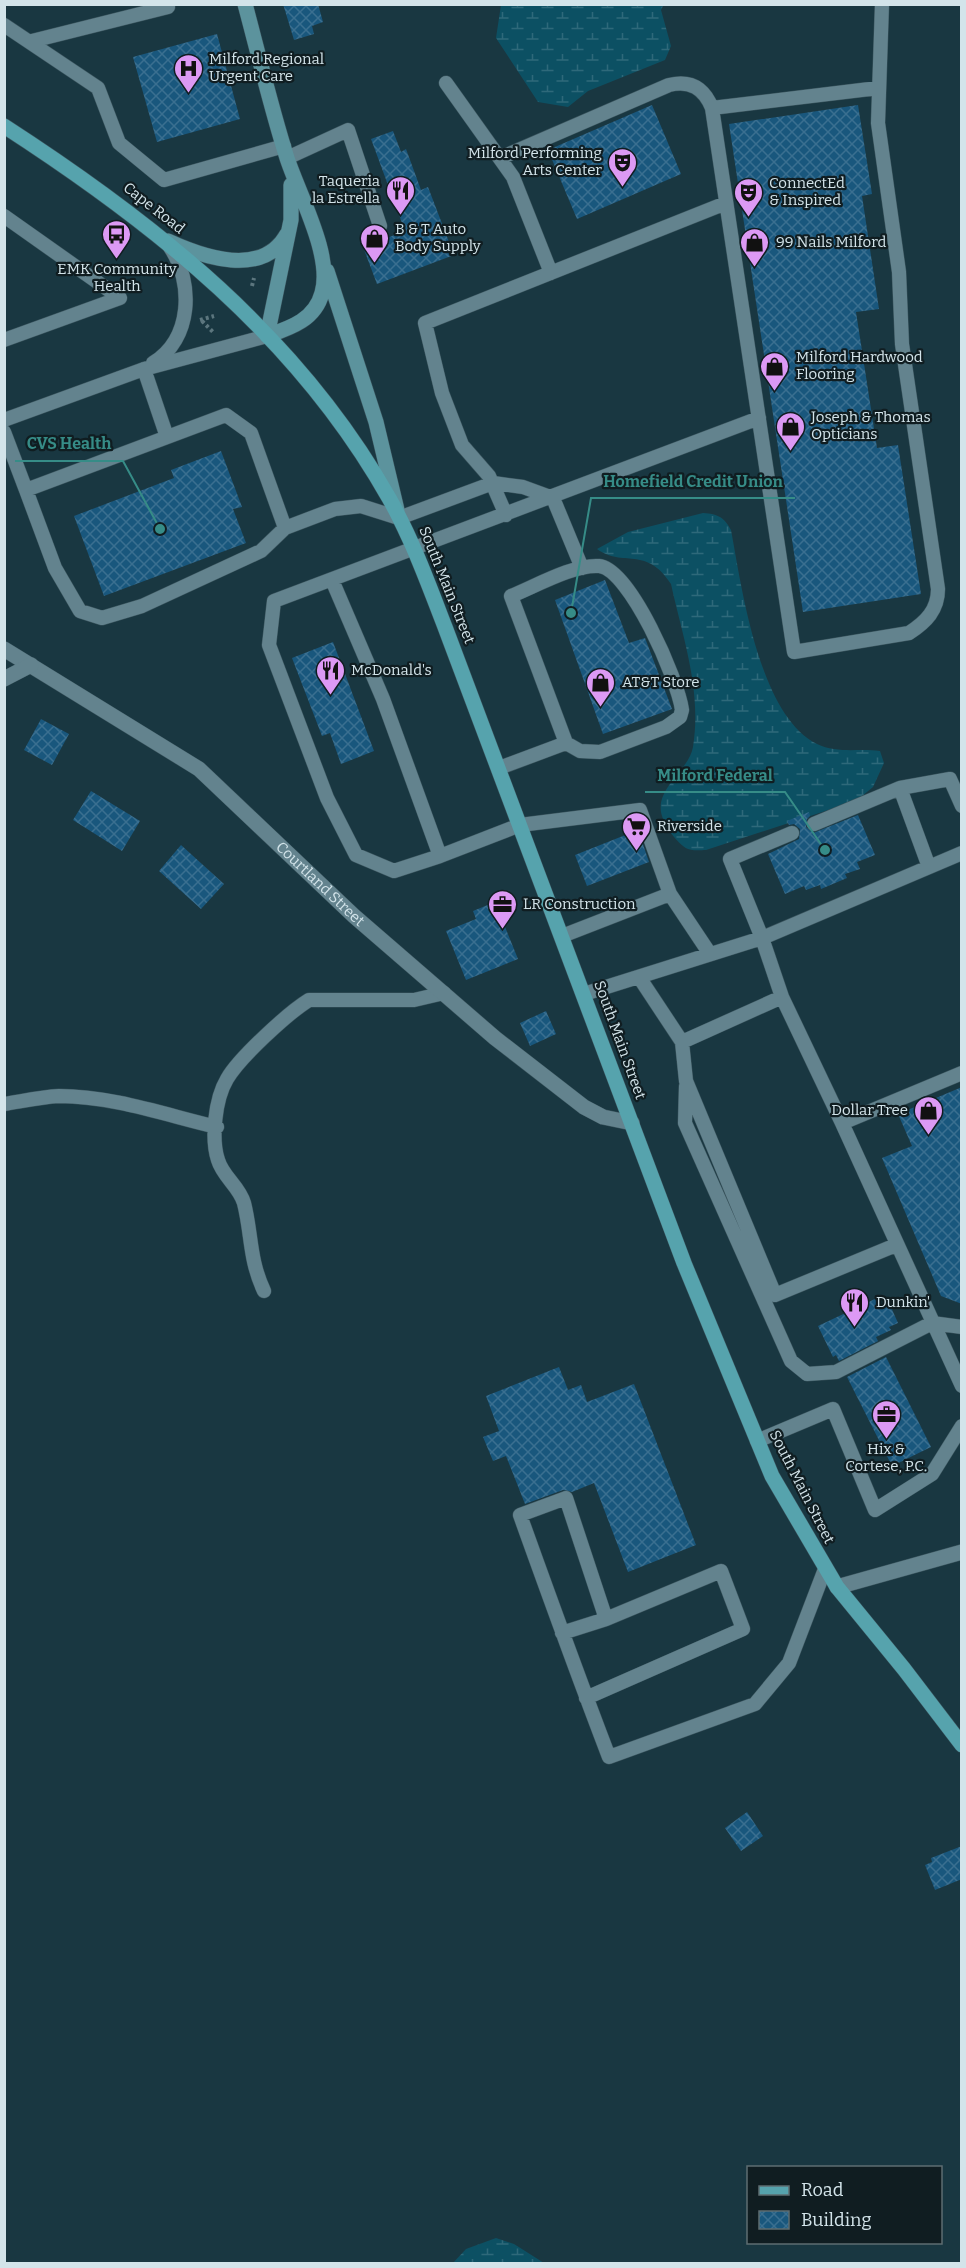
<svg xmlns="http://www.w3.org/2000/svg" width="966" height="2268" font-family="Bitter,serif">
<defs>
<pattern id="wetland-marsh" width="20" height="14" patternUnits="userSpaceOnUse" patternTransform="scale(1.5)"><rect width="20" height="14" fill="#0c5063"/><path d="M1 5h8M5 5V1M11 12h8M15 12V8" fill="none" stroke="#2e697a"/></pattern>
<pattern id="building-cross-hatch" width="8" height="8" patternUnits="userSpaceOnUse" patternTransform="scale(1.5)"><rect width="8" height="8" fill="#19577d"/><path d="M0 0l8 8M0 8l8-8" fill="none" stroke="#3a6f90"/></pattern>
</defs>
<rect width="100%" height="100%" fill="#193741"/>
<!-- wetland -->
<path fill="url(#wetland-marsh)" d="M664,4l-3,6 10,36 -6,14 -77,31 -20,16 -30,-5 -42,-64 5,-33z
M703,513c15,1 21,4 28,17 11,59 28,185 86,214 20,10 42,4 63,7l4,12 -11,24 -17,14 -150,49c-5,0 -13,1 -18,-1 -11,-5 -25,-25 -27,-37 -4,-25 28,-42 32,-65 9,-57 -10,-108 -22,-163 -25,-39 -48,-16 -74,-35l31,-17z
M496,2238l18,6 30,19h-91l13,-14z"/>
<!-- building -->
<path fill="url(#building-cross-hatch)" d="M283,4h35l5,18 -11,4 2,8 -20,6z
M217,34l23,85 -83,23 -24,-85z
M652,105l29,69 -104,45 -29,-69z
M858,105l14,89 -10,2 17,113 -23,3 21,136 21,-3 23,149 -118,18 -74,-488z
M393,131l8,21 5,-3 15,41 7,-3 26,68 -77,29 -14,-37 42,-16 -34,-92z
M221,451l21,56 -9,2 13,34 -142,53 -30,-80 100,-38 -3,-8z
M605,580l24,63 16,-5 27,71 -69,25 -48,-134z
M333,642l41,109 -33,13 -11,-31 -8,3 -30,-78z
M41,719l28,15 -17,31 -28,-15z
M91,791l49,30 -18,30 -49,-31z
M809,812l1,4 -3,3 -1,8 7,6 45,-18 17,40 -18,7 3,7 -15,5 2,4 -26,11 -1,-4 -14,5 -2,-4 -19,8 -17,-40 31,-15 1,-10 -6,-5 -5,1 -2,-4z
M638,830l11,32 -62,24 -12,-31z
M181,845l43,39 -23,25 -42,-38z
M495,902l23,57 -52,21 -20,-49 30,-12 -3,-8z
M546,1011l10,23 -26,12 -10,-23z
M962,1087v217l-21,-8 -59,-138 30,-12 -14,-32z
M875,1299l5,10 10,-4 8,18 -9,4 2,3 -15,7 2,4 -39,20 -3,-6 -3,2 -15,-31z
M886,1357l45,90 -39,19 -45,-89z
M559,1367l9,23 13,-5 6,17 47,-18 62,161 -68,27 -34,-89 -22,9 -9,-2 -38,14 -19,-48 -13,5 -10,-24 16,-6 -13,-35z
M747,1812l16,24 -22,15 -16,-23z
M962,1846v33l-27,11 -10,-25 7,-3 -1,-4z"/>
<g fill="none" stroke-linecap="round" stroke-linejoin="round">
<defs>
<path id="lane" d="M4,25l94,63 21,55 45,37 120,-34
M32,41l136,-34 -1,-3
M446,83l67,94 38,96
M712,108l166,-20
M287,158l61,-28 32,96
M500,158l169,-73c21,-5 35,3 43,23l82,544 115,-19c17,-11 29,-23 29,-44l-36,-245 -3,-72 -21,-149 4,-119
M4,216l116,82 -116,42
M153,363c39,-24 41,-80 17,-116
M144,369l23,68
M4,420l140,-51 123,-33
M4,432l22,58 200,-75 25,18 34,95
M26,490l29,78 25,43 22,7 40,-12 119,-55 24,-23 50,-19 26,-3 38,12 94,-35 30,4 30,11 29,70
M506,515l-17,-39 -27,-31 -20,-52 -17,-70 301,-120
M332,580l51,119 57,157
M499,768l67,-25 -55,-147c23,-9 63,-32 88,-30 31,3 79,114 83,144l-2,7 -14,10 -66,25 -20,-1 -14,-8
M900,788l50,-9 12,27
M814,824l86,-36 29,79
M792,833l-62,26 32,79 20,59 60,126
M562,936l108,-42
M710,954l-40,-60 -30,-84 -120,15 -80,31 -46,15 -38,-16 -29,-57 -58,-153 5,-44 485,-183
M639,977l43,65
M584,994l178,-56 200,-85
M782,997l-100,45 4,39 89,214 121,-50
M962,1073l-120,50 120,263
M686,1086l-1,37 106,238 16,13 29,-2 96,-49 30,4
M4,1104c19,-3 37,-7 55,-8 53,0 107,19 158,31
M264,1291c-15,-32 -12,-56 -20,-88 -5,-17 -21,-26 -26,-43 -7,-21 -3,-61 9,-81 12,-21 61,-66 82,-79h105l30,-7
M757,1441l76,-32 42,101 57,-36 30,-48
M562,1633l44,-14
M586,1698l157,-69 -22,-58 -115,48 -40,-121 -46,17c29,81 58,161 89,242l146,-53 34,-41 36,-94"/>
<g id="street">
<path id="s1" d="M4,649l195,120 155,147 141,122 89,69 19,10 29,6"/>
<path d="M4,679l27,-14"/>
<path d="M837,1587l125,-35"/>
</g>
<path id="secondary" d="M245,4c14,52 26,104 42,154 12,37 46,98 35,135 -7,27 -32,35 -55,43
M168,241c35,16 95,37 119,-7
M327,271l49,151 21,88
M267,336l24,-116v-35"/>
<path id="primary" d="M4,126c153,99 294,211 385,372 23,41 39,85 56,129l239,636 88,213 65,111 67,82 58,76"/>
</defs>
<!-- lane casing -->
<use href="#lane" stroke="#3b555e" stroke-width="15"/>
<!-- street casing -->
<use href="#street" stroke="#3b555e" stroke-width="16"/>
<!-- secondary casing -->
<use href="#secondary" stroke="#3b555e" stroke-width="16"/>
<!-- primary casing -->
<use href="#primary" stroke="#3b555e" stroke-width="16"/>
<!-- path -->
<path stroke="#5c767e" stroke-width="4" stroke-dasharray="3 3" stroke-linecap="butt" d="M252,286l2,-8
M200,320l14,-4
M202,321l11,11"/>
<!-- lane -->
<use href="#lane" stroke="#63838e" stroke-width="14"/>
<!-- street -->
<use href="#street" stroke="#63838e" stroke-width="15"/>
<!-- secondary -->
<use href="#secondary" stroke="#5c939d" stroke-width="15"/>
<!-- primary -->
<use href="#primary" stroke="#56a3ad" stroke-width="15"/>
</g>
<!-- icons -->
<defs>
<symbol id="hospital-pin" viewBox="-11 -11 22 30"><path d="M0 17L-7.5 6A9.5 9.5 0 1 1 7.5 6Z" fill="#dc99f4" stroke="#101d21"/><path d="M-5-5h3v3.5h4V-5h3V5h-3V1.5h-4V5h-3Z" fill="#111"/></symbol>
<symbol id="theatre-pin" viewBox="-11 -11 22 30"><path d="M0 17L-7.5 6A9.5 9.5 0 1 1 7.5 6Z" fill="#dc99f4" stroke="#101d21"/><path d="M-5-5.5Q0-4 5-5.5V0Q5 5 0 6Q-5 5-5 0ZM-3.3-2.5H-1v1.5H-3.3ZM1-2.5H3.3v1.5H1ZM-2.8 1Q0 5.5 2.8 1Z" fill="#111"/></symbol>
<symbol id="restaurant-pin" viewBox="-11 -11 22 30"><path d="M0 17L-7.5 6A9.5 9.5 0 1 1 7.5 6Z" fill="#dc99f4" stroke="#101d21"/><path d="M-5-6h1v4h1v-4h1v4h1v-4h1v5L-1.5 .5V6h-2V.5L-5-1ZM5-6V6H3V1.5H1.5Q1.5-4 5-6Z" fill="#111"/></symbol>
<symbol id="bus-pin" viewBox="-11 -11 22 30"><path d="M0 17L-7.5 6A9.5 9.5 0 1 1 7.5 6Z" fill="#dc99f4" stroke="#101d21"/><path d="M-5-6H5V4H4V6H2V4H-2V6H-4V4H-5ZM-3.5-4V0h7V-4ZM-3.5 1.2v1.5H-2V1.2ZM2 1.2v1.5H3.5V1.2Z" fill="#111"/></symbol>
<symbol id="shop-pin" viewBox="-11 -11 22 30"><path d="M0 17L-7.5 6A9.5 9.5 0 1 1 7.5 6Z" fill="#dc99f4" stroke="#101d21"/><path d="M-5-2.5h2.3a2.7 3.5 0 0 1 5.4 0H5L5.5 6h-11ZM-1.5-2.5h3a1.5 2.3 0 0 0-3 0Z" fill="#111"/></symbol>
<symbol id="supermarket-pin" viewBox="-11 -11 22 30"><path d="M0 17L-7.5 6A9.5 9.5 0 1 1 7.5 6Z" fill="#dc99f4" stroke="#101d21"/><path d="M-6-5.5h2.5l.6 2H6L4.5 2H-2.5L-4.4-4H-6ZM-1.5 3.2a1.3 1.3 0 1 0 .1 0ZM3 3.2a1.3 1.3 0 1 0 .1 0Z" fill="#111"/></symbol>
<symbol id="office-pin" viewBox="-11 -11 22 30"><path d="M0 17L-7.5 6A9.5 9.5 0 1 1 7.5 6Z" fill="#dc99f4" stroke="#101d21"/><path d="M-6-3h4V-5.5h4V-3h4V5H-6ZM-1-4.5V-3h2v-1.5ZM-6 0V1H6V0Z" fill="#111"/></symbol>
</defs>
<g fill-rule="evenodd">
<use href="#hospital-pin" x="172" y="52" width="33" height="45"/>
<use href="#theatre-pin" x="606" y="146" width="33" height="45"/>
<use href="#restaurant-pin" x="384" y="174" width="33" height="45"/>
<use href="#theatre-pin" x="732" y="176" width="33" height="45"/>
<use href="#bus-pin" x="100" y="218" width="33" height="45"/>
<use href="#shop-pin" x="358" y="222" width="33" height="45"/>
<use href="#shop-pin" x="738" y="226" width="33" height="45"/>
<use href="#shop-pin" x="758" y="350" width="33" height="45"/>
<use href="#shop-pin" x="774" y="410" width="33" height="45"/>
<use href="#restaurant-pin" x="314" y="654" width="33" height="45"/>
<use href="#shop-pin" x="584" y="666" width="33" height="45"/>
<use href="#supermarket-pin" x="620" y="810" width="33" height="45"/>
<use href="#office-pin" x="486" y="888" width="33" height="45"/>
<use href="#shop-pin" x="912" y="1094" width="33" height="45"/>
<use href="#restaurant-pin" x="838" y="1286" width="33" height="45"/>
<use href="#office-pin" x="870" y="1398" width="33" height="45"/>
</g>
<g text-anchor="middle" stroke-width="4.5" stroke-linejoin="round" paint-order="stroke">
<!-- poi labels -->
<g font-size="15" fill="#d3e4ea" stroke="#101d21" text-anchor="start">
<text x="209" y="64">Milford Regional<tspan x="209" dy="17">Urgent Care</tspan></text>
<text x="602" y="158" text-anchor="end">Milford Performing<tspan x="602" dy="17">Arts Center</tspan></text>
<text x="380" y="186" text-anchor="end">Taqueria<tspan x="380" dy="17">la Estrella</tspan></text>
<text x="769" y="188">ConnectEd<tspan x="769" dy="17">&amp; Inspired</tspan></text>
<text x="395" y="234">B &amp; T Auto<tspan x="395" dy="17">Body Supply</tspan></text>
<text x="776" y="247">99 Nails Milford</text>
<text x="117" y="274" text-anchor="middle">EMK Community<tspan x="117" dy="17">Health</tspan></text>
<text x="796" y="362">Milford Hardwood<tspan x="796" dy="17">Flooring</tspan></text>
<text x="811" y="422">Joseph &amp; Thomas<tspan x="811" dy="17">Opticians</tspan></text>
<text x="351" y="675">McDonald's</text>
<text x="622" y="687">AT&amp;T Store</text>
<text x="657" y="831">Riverside</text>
<text x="523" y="909">LR Construction</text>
<text x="908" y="1115" text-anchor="end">Dollar Tree</text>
<text x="876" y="1307">Dunkin'</text>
<text x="886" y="1454" text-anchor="middle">Hix &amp;<tspan x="886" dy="17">Cortese, P.C.</tspan></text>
</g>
<!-- street labels -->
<g font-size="15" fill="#d3e4ea" stroke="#101d21">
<text transform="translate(154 208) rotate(38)" y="5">Cape Road</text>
<text transform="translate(447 585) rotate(68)" y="5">South Main Street</text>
<text dy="5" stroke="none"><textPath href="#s1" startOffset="396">Courtland Street</textPath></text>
<text transform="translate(620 1040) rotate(70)" y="5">South Main Street</text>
<text transform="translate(802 1487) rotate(63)" y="5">South Main Street</text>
</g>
</g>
<!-- callouts -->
<path fill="none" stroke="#368c87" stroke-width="2" d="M160 529L123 461H15M571 613L591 498H795M825 850L785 792H645"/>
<g fill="#368c87" stroke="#101d21" stroke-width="2">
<circle cx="160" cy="529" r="6"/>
<circle cx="571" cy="613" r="6"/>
<circle cx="825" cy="850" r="6"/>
</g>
<g font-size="16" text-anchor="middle" font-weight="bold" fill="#368c87" stroke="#101d21" stroke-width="4.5" stroke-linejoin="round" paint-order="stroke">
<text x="69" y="449">CVS Health</text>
<text x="693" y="487">Homefield Credit Union</text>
<text x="715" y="781">Milford Federal</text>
</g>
<!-- border -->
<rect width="966" height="2268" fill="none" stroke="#d3e4ea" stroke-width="12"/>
<!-- legend -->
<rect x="747" y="2166" width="195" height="78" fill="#101d21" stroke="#5e6d71" stroke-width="1.5"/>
<rect x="759" y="2186" width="30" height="9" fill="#56a3ad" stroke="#5e6d71" stroke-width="1.5"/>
<text x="801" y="2196" font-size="18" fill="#d3e4ea">Road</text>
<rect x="759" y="2211" width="30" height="18" fill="url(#building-cross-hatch)" stroke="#5e6d71" stroke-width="1.5"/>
<text x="801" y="2226" font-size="18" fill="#d3e4ea">Building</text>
</svg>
